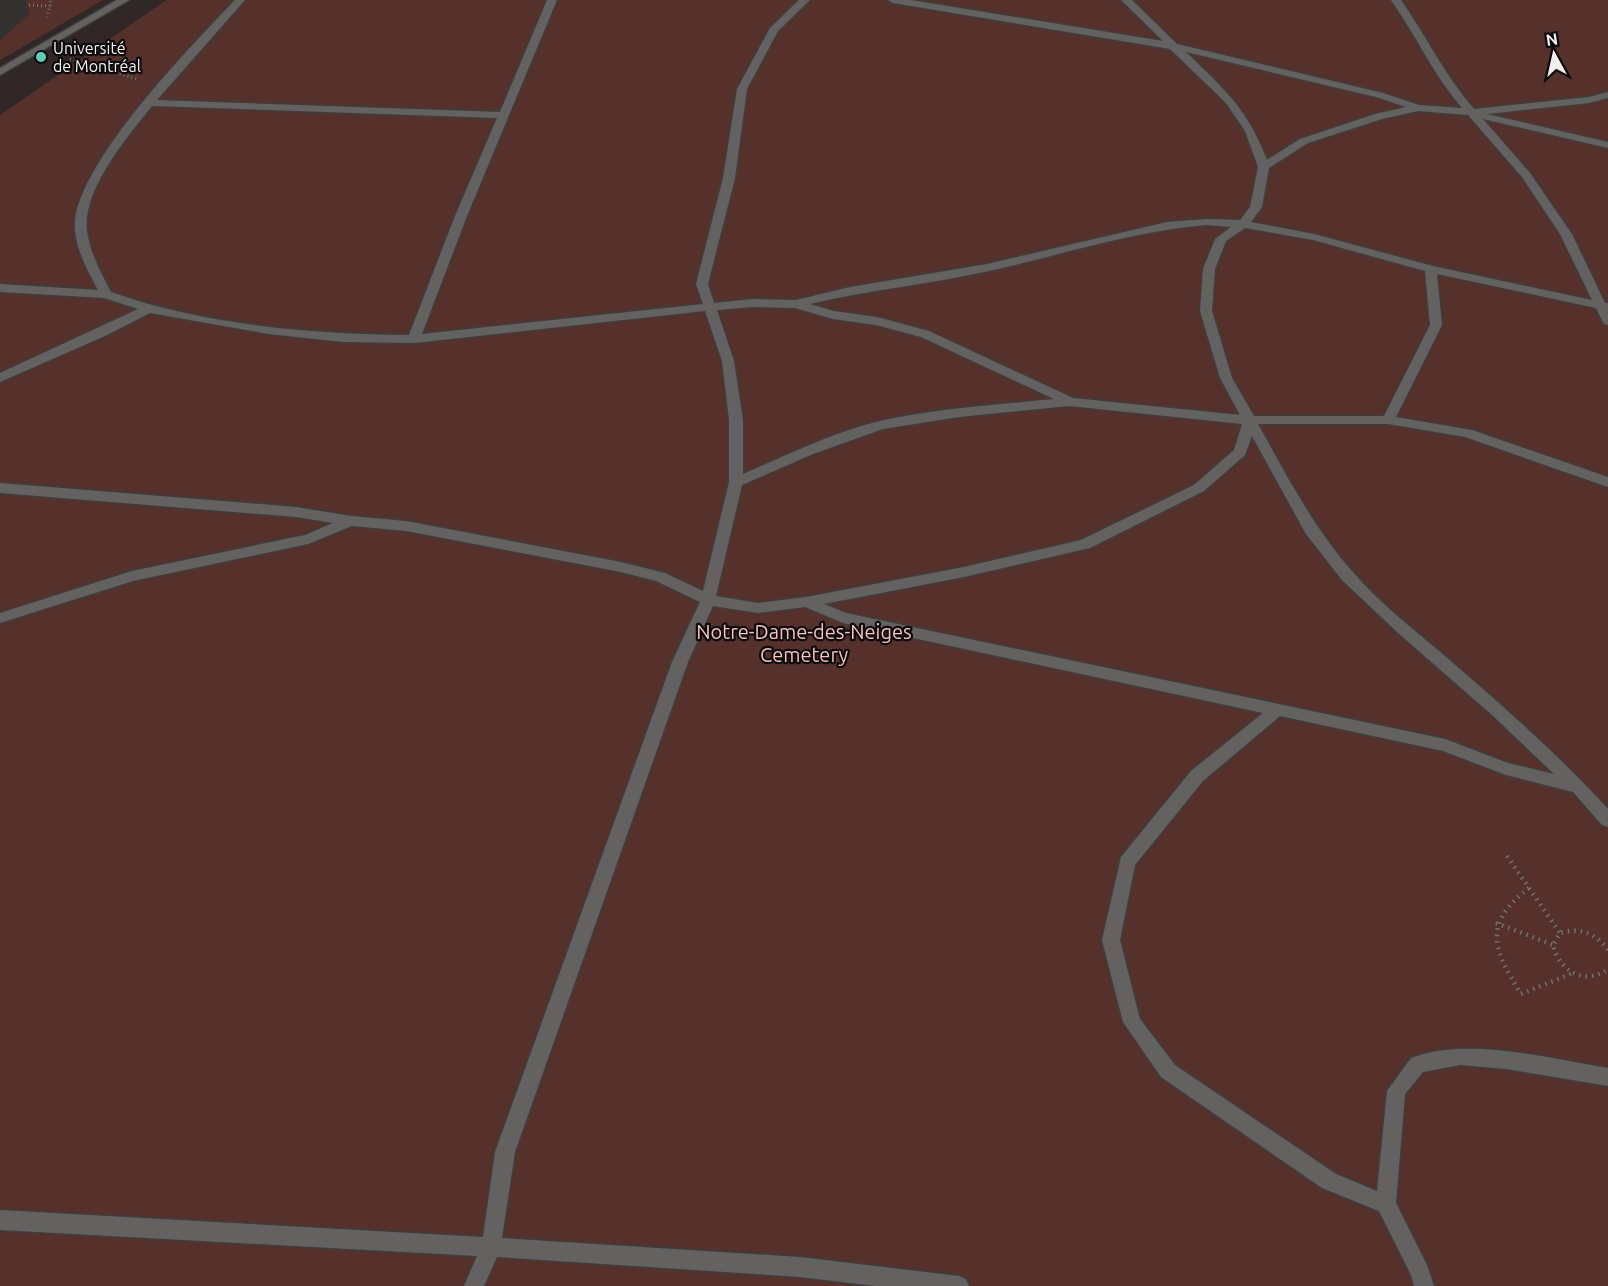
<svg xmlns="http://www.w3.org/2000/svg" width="1608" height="1286" font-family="Ubuntu,sans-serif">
<rect width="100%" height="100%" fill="#232020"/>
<!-- built -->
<path fill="#312726" d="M0,0h166l-166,115z"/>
<!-- green -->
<path fill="#56312c" d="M0,0h103l-103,60v-20l30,-27z
M166,0h1442v1286h-1608v-1171z"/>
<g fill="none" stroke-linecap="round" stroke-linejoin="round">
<defs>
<path id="lane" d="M117,0h12l-129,75v-7z
M235,0h10l-88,100 343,12 47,-112h10l-90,216 -45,118 281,-30 -7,-20 27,-106 14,-89 33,-61 29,-28h11l-32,31 -31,58 -12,89 -27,106 6,19 39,-4 43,1 54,-13 137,-23 180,-42 40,-3 33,1 10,-13 8,-40 -13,-36 -19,-28 -56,-54 -277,-46 -5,-3h23l252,41 -42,-41h11l45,44 206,49 36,12 43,3c-28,-32 -46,-73 -71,-108h10c25,36 44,76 73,109l115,-12 19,-5v6l-19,5 -102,11 121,28v6l-125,-29 47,54 42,61 33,69h3v22l-4,-1 -8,-16 -159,-34 5,51 -46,92 76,13 136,47v10l-143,-50 -77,-13h-130c29,52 54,101 93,146 29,34 67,63 101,92 54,47 108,94 156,147v18l-6,-2 -29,-33 -67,-17 -63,-24 -163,-35 -77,65 -68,84 -15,75 20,79 35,46 161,109 41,17 10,-100 24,-33c58,-22 138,1 197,10v18l-102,-17 -46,-4 -37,7 -18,22 -9,109 31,62 7,21h-20l-3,-11 -32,-64 -57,-23 -161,-111 -38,-55 -21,-82 19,-83 70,-86 72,-58 -420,-90 -38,-16 -47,6 -45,-7 -25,56 -173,490 -13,86 298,19 159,19 7,3 3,7h-94l-75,-9 -303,-20 -13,29h-20l13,-30 -477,-26v-20l483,27 12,-85 177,-490 28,-60 -44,-21 -35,-9 -215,-41 -54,-5 -44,18 -175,37 -133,42v-10l132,-42 173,-36 28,-12 -37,-6 -296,-24v-10l296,24 55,9 55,5 215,41 44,11 38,18 26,-109v-62l-7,-59 -17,-50 -291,32 -71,-1 -74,-8 -119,-21 -45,23 -105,46v-9l138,-64 -34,-11 -104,-6v-8l98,6c-11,-21 -25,-45 -23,-69 6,-62 116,-175 160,-221zM1186,52l190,45 30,10 -31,7 -75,25 -33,21c-20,-52 -42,-70 -81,-108zM152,106l345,12 -42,98 -46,119c-98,-1 -205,-10 -298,-43 -10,-19 -21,-39 -24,-61 -5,-41 40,-94 65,-125zM1418,111l50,4 54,62 38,57 32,66 -159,-34 -119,-32 -63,-12 11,-15 7,-39 39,-25 74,-24zM1207,225l24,2 -16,12 -12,30 -3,42 20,67 20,37 -167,-17 -144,-67 -52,-14 -43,-6 -24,-7c59,-14 120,-20 179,-33 72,-16 144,-40 218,-46zM1245,228l68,12 112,31 5,54 -46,91h-130l-22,-38 -20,-67 3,-42 11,-28zM753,307l42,1 38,11 43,6 45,12 133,62c-58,6 -117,9 -174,22 -44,10 -95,35 -137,53v-54l-9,-59 -17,-51zM1069,406l173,18 -8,26 -40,35 -113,55 -117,27 -158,30 -48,6 -42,-7 26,-111 71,-31 70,-25 76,-12zM1252,436l54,98 36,46 55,52 95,83 62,59 -46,-11 -63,-24 -599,-126 -22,-9 140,-27 126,-29 114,-57 41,-36z"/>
</defs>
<!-- lane casing -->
<use href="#lane" stroke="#403d3d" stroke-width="3"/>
<!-- path-far1 -->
<path stroke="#737070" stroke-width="3" stroke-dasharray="1 3" stroke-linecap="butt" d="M25,5l25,1 -3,11
M50,6l1,-6
M70,59l67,20"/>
<!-- path -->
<path stroke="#737070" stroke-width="4.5" stroke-dasharray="1.5 5" stroke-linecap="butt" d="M1507,856l53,77
M1529,888c-47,36 -36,61 -8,106l52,-21
M1496,923l57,22
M1608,950c-12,-17 -28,-23 -48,-17l-7,12c6,26 32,41 55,24"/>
<!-- lane -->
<use href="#lane" fill="#636261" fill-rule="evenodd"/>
</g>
<!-- shaded-wall -->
<path fill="#353131" d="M0,0h26l4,13 -30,27z"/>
<!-- markers -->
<circle fill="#5eceb8" stroke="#0c0a0a" stroke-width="2" cx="41" cy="57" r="6"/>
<g text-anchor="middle" stroke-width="4.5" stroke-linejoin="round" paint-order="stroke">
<!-- far-poi labels -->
<g font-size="16" fill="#f2f0f0" stroke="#0c0a0a" text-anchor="start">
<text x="53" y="54">Université<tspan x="53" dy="18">de Montréal</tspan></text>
</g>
<!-- park labels -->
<g font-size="20" fill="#f5c1b9" stroke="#0c0a0a">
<text x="804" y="639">Notre-Dame-des-Neiges<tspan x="804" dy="23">Cemetery</tspan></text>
</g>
</g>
<!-- north arrow -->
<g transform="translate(1554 54) rotate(352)" stroke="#0c0a0a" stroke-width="4.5" paint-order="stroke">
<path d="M0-4.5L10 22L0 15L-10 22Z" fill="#f2f0f0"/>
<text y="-9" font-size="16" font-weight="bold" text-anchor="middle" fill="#f2f0f0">N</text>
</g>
</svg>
